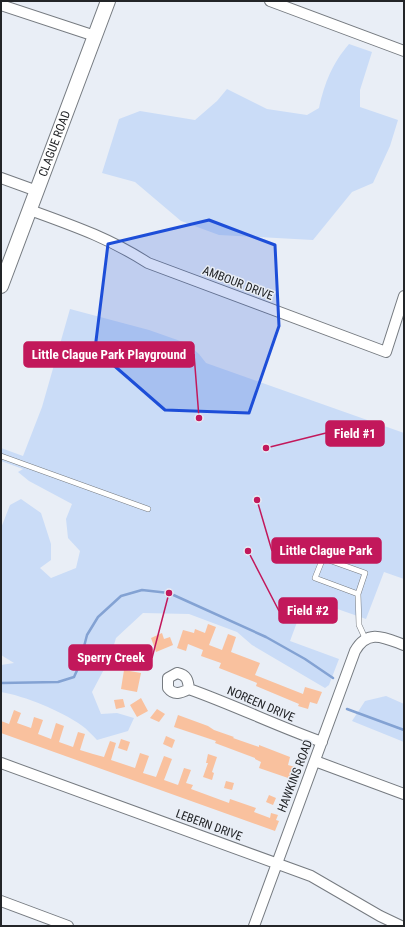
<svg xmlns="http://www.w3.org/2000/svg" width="405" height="927" font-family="'Roboto Condensed',sans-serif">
<rect width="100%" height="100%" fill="#e9eef6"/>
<!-- green -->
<path fill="#cadcf7" d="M349,44l23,8 -12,38v17l38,13 -8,26 -17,37 -21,9 -39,48 -94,-5 -38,-14 -46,-39 -33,-9 17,-54 21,-8 55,9 22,-19 10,-12 40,20 40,6 12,-7c6,-26 13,-44 30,-64z
M70,309l79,21 37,13 13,11 7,9 198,70v146l-20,-7 -18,47 -60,-21 -16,43 49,18 -10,26 -4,3 -73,-43 -15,-13 -48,-18 -46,-1 -27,25 -6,20 -18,34 9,22 16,-1 17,5 -6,13 -31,9c-5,-5 -10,-11 -16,-15 -20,-14 -56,-29 -80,-33v-27l13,-2 -13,-8v-127l9,-23 11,-6 20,14 10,31v16l-11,8 11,10 25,-10 4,-17 -12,-13 -2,-19 6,-15 -43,-23 -11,-9 5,-3 -22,-8v-13l22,8 19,-49z
M386,696l18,8v38l-52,-21 13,-20z"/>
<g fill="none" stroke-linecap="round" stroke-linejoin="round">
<!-- stream -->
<path stroke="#83a2d3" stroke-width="2.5" d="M1,683l57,-1 16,-5 5,-11 8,-31 11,-18 23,-21 21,-6 27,3 97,44 39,22 28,19
M347,709l57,21"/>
</g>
<!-- building -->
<path fill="#f9c19e" d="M208,624l8,3 -7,18 13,5 6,-16 8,3 -5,15 29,11 -5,12 48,19 2,-7 17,5 -5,12 -7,-2 -2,7 -10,-3 1,-2 -43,-18 1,-3 -38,-15 2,-5 -20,-7 2,-6 -15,-6 -2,7 -9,-3 6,-18 11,3 1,-4 10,4z
M162,633l2,6 6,-2 3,8 -17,7 -5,-14z
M143,646l10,8 -9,13 -10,-8z
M124,670l17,3 -4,19 -16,-3z
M141,698l7,13 -11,6 -7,-12z
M123,699l2,8 -9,2 -2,-9z
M157,709l8,5 -6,8 -9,-4z
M14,710l7,3 -4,10 14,5 3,-11 9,3 -5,14 13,5 5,-16 8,3 -5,16 14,5 5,-15 7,2 -5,16 13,4 11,3 6,-16 6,2 -5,17 24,8 5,-15 9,3 -6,17 13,4 8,-21 8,3 -8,21 14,5 6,-17 7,2 -5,13 7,2 -2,4 38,14 1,-4 26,9 -2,4 16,6 1,-5 7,2 -2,5 3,1 -4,10 -274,-98v-12l8,3z
M178,715l30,11 6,4 20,7 -1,1 26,9v-2l31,12 -2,8 7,2 -4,12 -32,-11 2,-6 -6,-3v-1l-40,-15 1,-2 -42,-14z
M166,736l9,4 -3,8 -9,-4z
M121,739l9,3 -3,9 -9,-3z
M208,754l9,3 -5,15 2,1 -2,7 -9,-3 5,-14h-2z
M226,781l8,2 -2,7 -8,-2z
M269,795l7,3 -3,7 -7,-3z"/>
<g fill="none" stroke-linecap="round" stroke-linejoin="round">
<defs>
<path id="lane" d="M1,456l147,53
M358,594l7,-21 -42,-15 -8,20 43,16 1,31 6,13"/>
<path id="street" d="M270,1l134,50
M1,5l94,31
M1,178l36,13
M30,210c44,16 79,28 118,53l238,89 18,-56
M189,689c-1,-9 -2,-14 -12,-16l-9,5v10c6,8 13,5 21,1 45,16 88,37 133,53
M315,761l89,33
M1,763l310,113 69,40 21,10
M1,901l67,25
M254,926l101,-275c13,-23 30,-13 49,-6"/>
<g id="secondary">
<path id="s1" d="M1,286l107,-285"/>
</g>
</defs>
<!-- lane casing -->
<use href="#lane" stroke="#767b81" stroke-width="6"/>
<!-- street casing -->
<use href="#street" stroke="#767b81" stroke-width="12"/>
<!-- secondary casing -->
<use href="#secondary" stroke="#767b81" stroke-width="16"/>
<!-- lane -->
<use href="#lane" stroke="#fff" stroke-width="5"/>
<!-- street -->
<use href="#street" stroke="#fff" stroke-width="10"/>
<!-- secondary -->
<use href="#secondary" stroke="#fff" stroke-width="14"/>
</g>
<!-- marked area -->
<path fill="#1d4ed8" fill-opacity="0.2" stroke="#1d4ed8" stroke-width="3" stroke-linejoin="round" d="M209,220l66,25 4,81 -30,87 -84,-3 -70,-61 13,-105z"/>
<g text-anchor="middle" stroke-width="3" stroke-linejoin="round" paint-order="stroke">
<!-- street labels -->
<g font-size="12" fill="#232528" stroke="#e9eef6">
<text dy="4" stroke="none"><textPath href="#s1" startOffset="152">CLAGUE ROAD</textPath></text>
<text transform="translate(238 283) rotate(21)" y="4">AMBOUR DRIVE</text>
<text transform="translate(261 704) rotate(23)" y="4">NOREEN DRIVE</text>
<text transform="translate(295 776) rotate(-69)" y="4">HAWKINS ROAD</text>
<text transform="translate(209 825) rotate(20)" y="4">LEBERN DRIVE</text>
</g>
</g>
<!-- callouts -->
<path fill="none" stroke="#c2185b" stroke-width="1.5" d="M199 418L194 354M266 448L326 433M257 500L272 551M248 551L279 611M169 593L152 658"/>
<g fill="#c2185b" stroke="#e9eef6" stroke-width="1.5">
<circle cx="199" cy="418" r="4"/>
<circle cx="266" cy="448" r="4"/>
<circle cx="257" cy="500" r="4"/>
<circle cx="248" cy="551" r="4"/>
<circle cx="169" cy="593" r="4"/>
</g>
<g fill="#c2185b" stroke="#c2185b" stroke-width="1.5">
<rect x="24" y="342" width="170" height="25" rx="4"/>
<rect x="326" y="421" width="58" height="25" rx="4"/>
<rect x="272" y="538" width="109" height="25" rx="4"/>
<rect x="279" y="598" width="58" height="25" rx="4"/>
<rect x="69" y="645" width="83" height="25" rx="4"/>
</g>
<g font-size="13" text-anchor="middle" font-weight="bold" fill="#fff">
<text x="109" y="359">Little Clague Park Playground</text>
<text x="355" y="438">Field #1</text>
<text x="326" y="555">Little Clague Park</text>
<text x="308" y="615">Field #2</text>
<text x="111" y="662">Sperry Creek</text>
</g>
<!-- border -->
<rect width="405" height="927" fill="none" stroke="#232528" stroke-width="4"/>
</svg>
